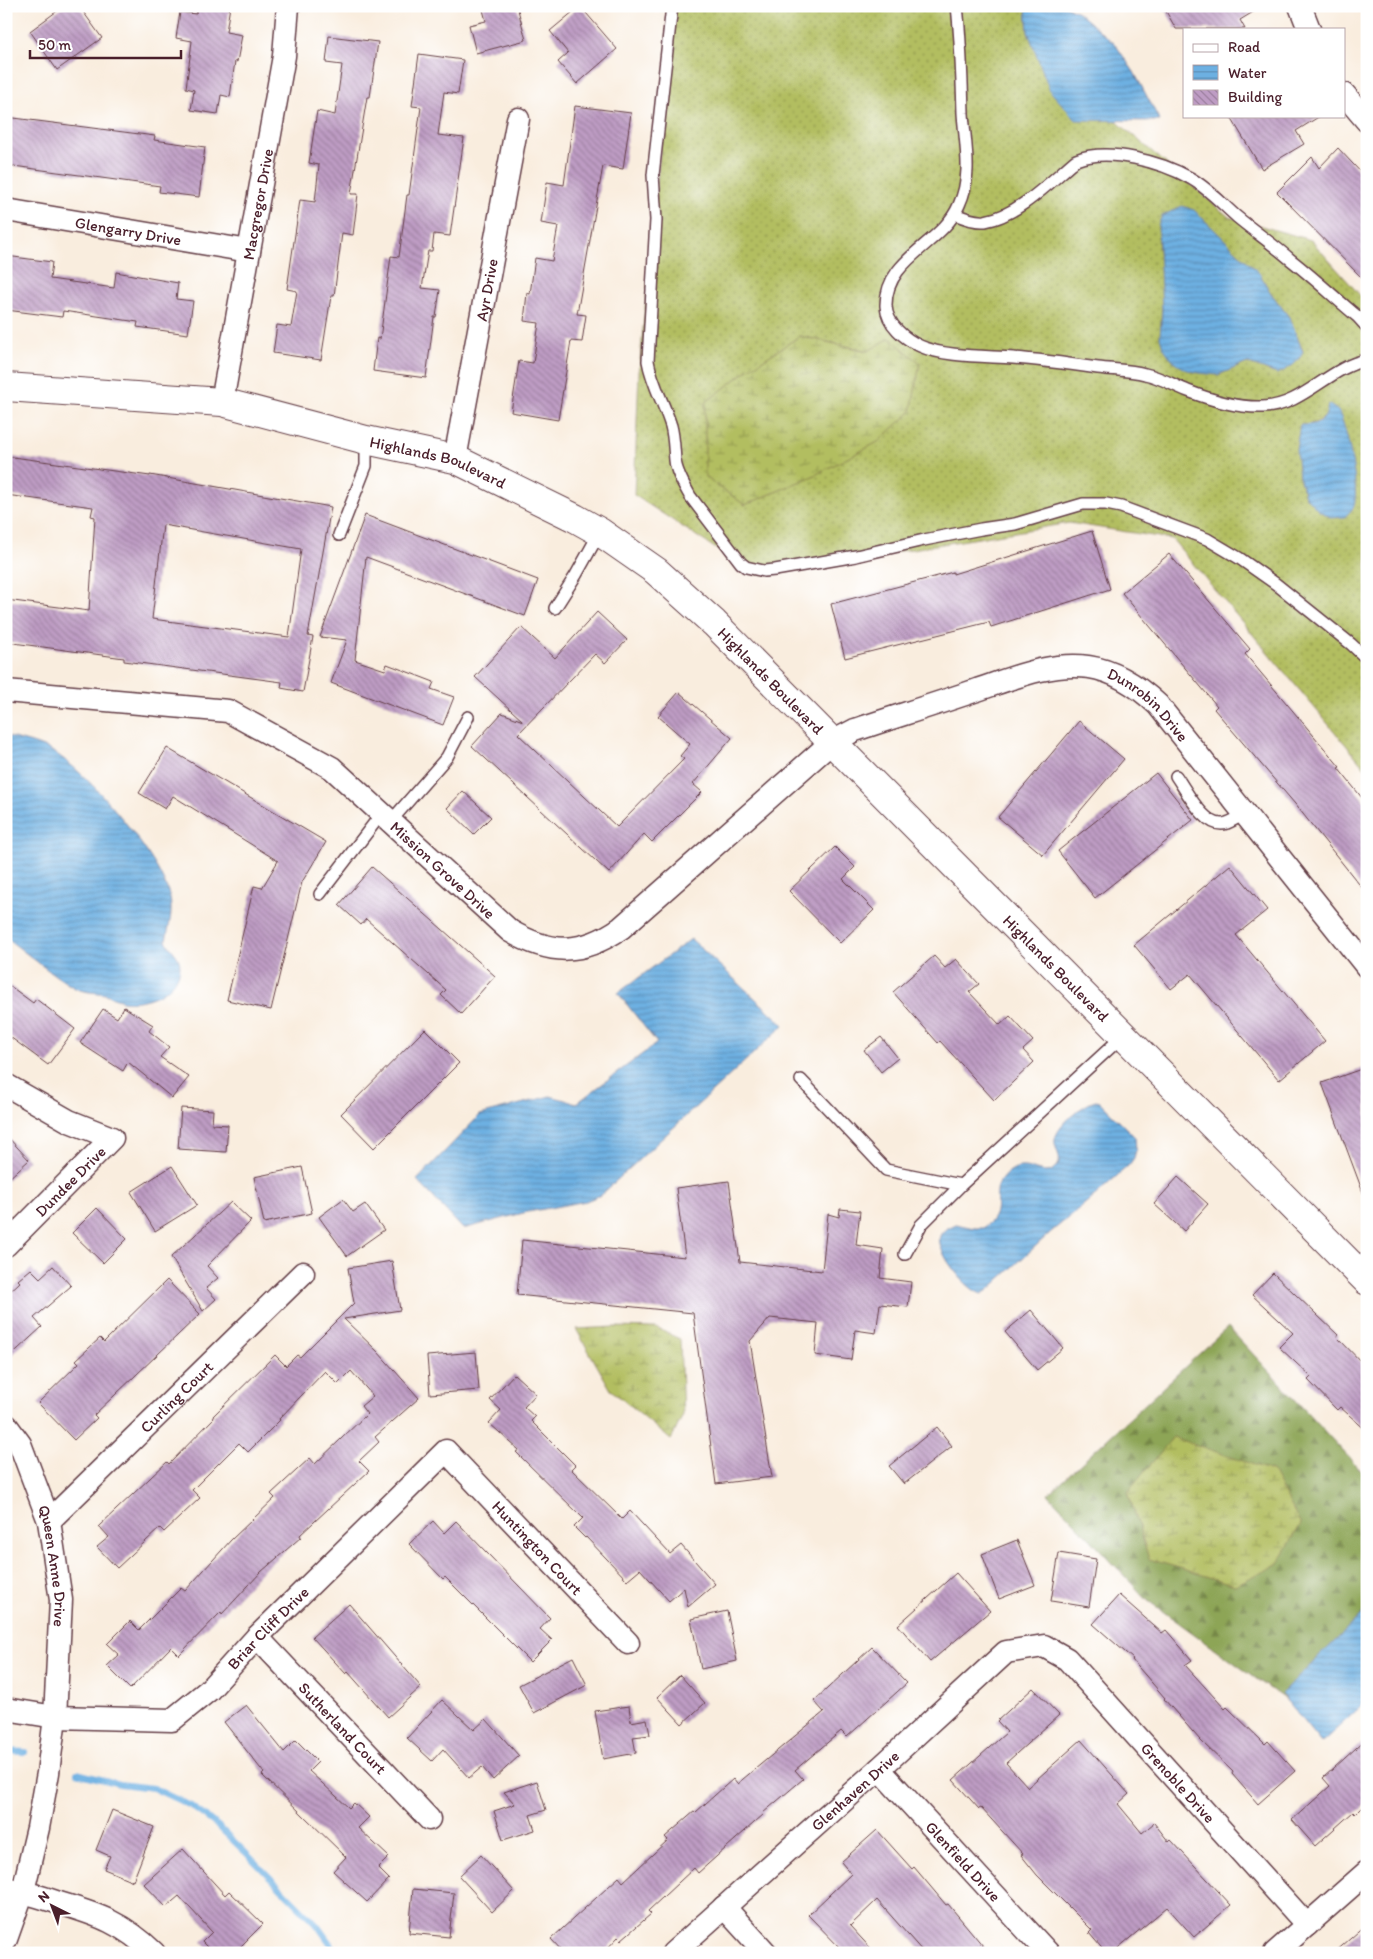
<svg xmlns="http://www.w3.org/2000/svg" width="1373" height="1959" font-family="Itim,sans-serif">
<defs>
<pattern id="grass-dots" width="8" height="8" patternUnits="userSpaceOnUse" patternTransform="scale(1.25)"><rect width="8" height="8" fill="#b2be60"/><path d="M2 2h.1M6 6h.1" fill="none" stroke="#939a4f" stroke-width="1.8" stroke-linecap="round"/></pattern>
<pattern id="forest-firs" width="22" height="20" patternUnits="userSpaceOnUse" patternTransform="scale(1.25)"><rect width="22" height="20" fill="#8da556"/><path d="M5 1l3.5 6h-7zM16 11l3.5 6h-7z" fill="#758647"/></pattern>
<pattern id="wetland-marsh" width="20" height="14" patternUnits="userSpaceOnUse" patternTransform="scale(1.25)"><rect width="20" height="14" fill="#b2be60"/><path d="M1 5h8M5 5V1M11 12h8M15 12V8" fill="none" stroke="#939a4f"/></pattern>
<pattern id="water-rules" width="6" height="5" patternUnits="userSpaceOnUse" patternTransform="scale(1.25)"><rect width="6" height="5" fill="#6db0e2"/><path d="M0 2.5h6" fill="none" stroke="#5c8fb7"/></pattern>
<pattern id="building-back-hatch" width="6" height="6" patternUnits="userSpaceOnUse" patternTransform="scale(1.25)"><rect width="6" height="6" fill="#be9cc4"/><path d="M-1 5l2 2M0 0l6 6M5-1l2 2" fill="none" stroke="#9c7f9f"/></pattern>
</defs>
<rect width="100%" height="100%" fill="#fff"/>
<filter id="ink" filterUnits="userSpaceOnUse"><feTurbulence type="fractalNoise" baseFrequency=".02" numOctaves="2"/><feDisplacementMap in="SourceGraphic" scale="10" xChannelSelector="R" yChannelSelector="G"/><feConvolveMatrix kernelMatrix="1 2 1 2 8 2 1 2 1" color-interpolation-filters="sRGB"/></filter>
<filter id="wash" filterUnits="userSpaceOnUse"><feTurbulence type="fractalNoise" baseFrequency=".0096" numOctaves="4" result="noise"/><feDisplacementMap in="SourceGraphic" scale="20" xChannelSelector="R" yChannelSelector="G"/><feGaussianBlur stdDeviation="1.12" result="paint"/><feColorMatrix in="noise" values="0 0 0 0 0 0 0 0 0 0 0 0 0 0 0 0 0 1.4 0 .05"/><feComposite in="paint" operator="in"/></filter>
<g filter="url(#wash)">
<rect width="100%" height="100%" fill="#f9edde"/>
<!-- grass -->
<path fill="url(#grass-dots)" stroke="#7e6e46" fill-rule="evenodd" d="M674,6h352l2,26 48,87 39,1 114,97 82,23 56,63v467l-195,-231 -103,-16 -313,52 -122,-80 5,-124zM1194,210l66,64 10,18 19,25 14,34 -26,23 -30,-11 -29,12 -34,-6 -24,-32c3,-33 2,-64 -2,-97zM800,336l69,15 -163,52 43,-33zM1327,415l-9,95 -13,-15 -6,-18 1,-52c12,0 18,-2 27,-10z"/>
<!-- forest -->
<path fill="url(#forest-firs)" stroke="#6c6240" d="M1228,1327l139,150v133l-85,83 5,8 -140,-101 -99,-106z"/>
<!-- wetland -->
<path fill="url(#wetland-marsh)" stroke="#7e6e46" d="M800,336l68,15 22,-13 30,25 -9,49 -33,30 -65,34 -68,29 -40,-28v-74l44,-34z
M614,1327l42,1 24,11 3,76 -12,25 -60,-50 -35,-61z
M1173,1437l99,34 29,53 -24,41 -42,20 -86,-26 -21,-67z"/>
<!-- water -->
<path fill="url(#water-rules)" stroke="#5c6886" d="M1026,6h39l13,6 37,32 19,28 26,49 -84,-1 -26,-29 -22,-59z
M1182,206l12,4 66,64 10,18 19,25 14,35c-6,13 -14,16 -26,22l-30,-11 -29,12 -19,-2 -15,-4 -12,-9 -9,-13 -3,-10 2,-27 -4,-85 4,-9z
M1328,404c3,2 8,5 10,7 9,14 23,83 15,97 -2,3 -6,6 -8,9l-13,1 -14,-8 -13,-14 -6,-19 -3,-27 4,-25c18,0 26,-2 28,-21z
M6,736c14,4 30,7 44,14 36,19 111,108 120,148 3,15 -1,28 -4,42 4,10 14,15 14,26 -1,26 -35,38 -57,35 -6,-1 -12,-6 -18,-7 -11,-2 -19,-1 -30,-6 -23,-13 -47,-34 -69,-50z
M691,939l93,86 -183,170 -15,6 -63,12 -60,16 -46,-49 63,-65 70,-19 27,7 80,-60 -39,-50z
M1096,1101l4,1 35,35 1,13 -2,8 -5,7 -30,27 -48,40 -63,58 -6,4c-15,-3 -47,-43 -42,-58 3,-7 10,-9 16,-12l18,4h9c4,-3 9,-7 11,-11 6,-11 -1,-27 7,-37 22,-28 36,-1 52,-10 14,-9 0,-21 2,-31 2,-13 29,-36 41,-38z
M1367,1610v91l-46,42 -40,-49z"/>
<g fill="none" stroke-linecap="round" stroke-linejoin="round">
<!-- stream -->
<path stroke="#6db0e2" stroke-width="6" d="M6,1751l19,1
M77,1773l43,11 33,4 38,18 27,20 27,26 72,73 20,28"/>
</g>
<g id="blocks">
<!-- building -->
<path fill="url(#building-back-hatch)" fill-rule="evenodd" d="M64,6h15l23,32 -45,32 -27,-39z
M198,6h32l-4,26 16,3 -5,27 -2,-1 -5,36 -9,-2 -3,19 -27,-4 3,-20 -8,-2 6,-47 -16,-3 4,-26 16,2z
M482,6h35l9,34 -50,13 -7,-28 17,-4z
M580,6l37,43 -40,35 -19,-22 10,-9 -18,-22z
M1163,6h100l-23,14 5,9h-69z
M329,36l49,6 -8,55h-3l-16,97h7l-5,41 -11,-2 -8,63h-3l-10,64 -48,-7 4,-28 14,2 6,-36 -10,-2 13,-89 15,2 4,-37 -10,-2 8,-52 18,4 7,-50 -16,-2z
M419,54l44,6 -5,34 -14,-2 -6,43 26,3 -14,98 -16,-2 -2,17h-4l-6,37 18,2 -4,27h-2l-8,61 -53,-7 4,-33 3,1 11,-83 8,1 8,-62h2l12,-88 -9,-1z
M575,106l56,7 -8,56 -20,-3 -26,148 9,1 -4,27 -11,-1 -13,79 -47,-8 8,-51 14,2 6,-40 -15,-2 3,-28 3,1 5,-36 17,3 6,-35 -17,-3 6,-41 17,3z
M1230,116h90l-24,15 8,13 -42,25z
M6,117l149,19 -1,4 51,7 -6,50 -40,-5 1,-6 -154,-21z
M1338,148l29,31v104l-90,-91 35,-35 7,11z
M6,256l46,6 -2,17 64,9 2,-16 62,11 -2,16 17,2 -5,33 -51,-7 1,-5 -75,-11 -1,6 -56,-7z
M6,456l144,20v-1l181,32 -23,129 5,1 -10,55 -22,-4 1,-6 -158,-21v-3l-118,-16v-42l83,11 6,-94 -4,-1 2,-9 -87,-12zM163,525l138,24 -12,88 -137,-18z
M365,515l173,65 -13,36 -159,-59 -11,103 30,10 2,-6 47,18 -3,7 23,8 -11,28 -112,-42 16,-43 -27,-3z
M1092,531l18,58 -119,38 -2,-5 -144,36 -14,-54 122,-32v2z
M1169,554l81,95 -5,5 95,113 -2,1 29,36v90l-72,-90 -81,-95 3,-3 -95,-113z
M597,612l30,28 -22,23 -10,-9 -77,80 99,93 67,-68 -4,-3 10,-12 -32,-28 21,-24 53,46 -39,46 9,8 -50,50 -8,-8 -35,39 -137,-127 30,-33 21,8 -48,-44 46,-50 34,31z
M1079,721l45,38 -81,96 -45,-38z
M167,748l159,94 -24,40 -31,128 -44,-10 27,-114 8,2 16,-27 -105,-65 -8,13 -26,-16z
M1156,773l37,47 -98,78 -37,-47z
M463,791l28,26 -17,17 -27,-26z
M835,847l20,20 -12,12 31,31 -34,33 -51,-52z
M1230,865l37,45 -31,25 89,106 -46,39 -89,-106 -19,15 -37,-44z
M372,867l123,109 -34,38 -20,-19 5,-5 -80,-71 -5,6 -22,-20z
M934,956l11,12 11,-9 23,25 -10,8 31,33 10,-9 23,25 -10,9 11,12 -40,38 -54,-59 -2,2 -45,-51z
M6,983l27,20 3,-4 39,30 -27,36 -42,-31z
M124,1007l29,18 -4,6 20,16 -9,10 29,20 -17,21 -44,-36 -5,9 -43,-28 23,-34 14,9z
M425,1029l34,34 -85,85 -33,-34z
M881,1037l17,21 -17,14 -17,-22z
M1367,1067v131h-2l-43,-115z
M181,1108l32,2 -1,14 16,1 -2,27 -48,-3z
M6,1135l23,25 -23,21z
M172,1166l25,39 -42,26 -24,-39z
M302,1167l10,46 -48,10 -10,-46z
M1178,1177l30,27 -24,27 -30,-27z
M729,1181l11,81 82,9 6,-57 11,3 1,-8 20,2 -4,34 27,4 -3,29 31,4 -3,25 -28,-3 -4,29 -21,-3 -4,30 -36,-5 3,-32 -48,-5 -20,23 22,136 -56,7 -23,-171 -176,-18 5,-55 163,17 -9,-69z
M343,1199l10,13 12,-8 19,26 -37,26 -28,-39z
M231,1202l20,19 -44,45 11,12 -12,10 10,11 -13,12 -32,-54z
M97,1208l30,31 -24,24 -31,-30z
M392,1261l8,49 -56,9 34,33 41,46 -44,39 4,5 -20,19 10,10 -69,64 1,2 -40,35 -39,42 -1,-2 -42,43 -8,-8 -41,42 -23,-23 12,-11 -12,-11 23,-23 9,9 42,-42 4,3 46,-51 44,-42 -4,-4 39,-36 5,6 52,-50 -6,-8 12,-10 -22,-25 -13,13 -13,-13 -46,48 1,1 -32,32 -9,-9 -47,47 8,8 -36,34 -4,-4 -43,40 -20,-21 12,-10 -10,-11 68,-64 2,2 45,-46 -1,-2 62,-61 11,11 11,-11 3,2 54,-54 -6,-35z
M53,1266l18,20 -37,32 8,9 -36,33v-65l14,-13 -2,-2 13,-11 9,9z
M1273,1273l65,62 -1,2 30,31v63l-27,-24 -3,3 -29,-30 3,-3 -32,-30 14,-14 -41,-38z
M167,1280l33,34 -106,101 3,3 -23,22 -36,-37 41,-40 -3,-3 24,-22 4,4z
M1031,1310l32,38 -26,22 -32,-38z
M476,1352l3,38 -49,4 -3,-38z
M514,1374l22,20 -12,13 11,10 -4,4 44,44 -4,4 51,50 8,-8 40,43 11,-9 34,39 -27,23 -4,-19 -15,13 -29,-32 -13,11 -41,-43 -1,1 -11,-11 9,-9 -67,-66 3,-2 -30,-27 12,-13 -11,-10z
M937,1427l15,19 -48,38 -15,-18z
M433,1521l11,12 12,-12 94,97 -10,11 12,11 -22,22 -85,-85 -2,2 -34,-35z
M1017,1540l18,45 -36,14 -17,-45z
M1059,1553l37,6 -7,48 -38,-6z
M956,1573l34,38 -60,51 -32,-37z
M1119,1595l43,38 4,-3 26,30 -7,5 40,44 2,-2 38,37 3,-3 27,30 -37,33 -26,-30 1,-2 -33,-32 -36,-41 1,-1 -33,-38 1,-1 -40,-35z
M349,1604l72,83 -33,30 -40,-45 -2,2 -34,-37z
M727,1611l10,50 -36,8 -10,-50z
M872,1647l35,36 -60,54 -6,-6 -46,39 8,9 -40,34 1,1 -66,59 -4,-5 -46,43 3,3 -30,26 -3,-3 -15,16h-39l-13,-14 68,-62 4,5 45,-42 -3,-3 30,-26 1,1 37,-33 4,5 87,-72 -10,-11z
M573,1657l14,28 -53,28 -15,-28z
M680,1675l25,28 -23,21 -25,-27z
M1033,1688l26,27 -53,48 22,24 53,-47 48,54 -11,10 24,29 12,-10 15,19 2,-2 60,65 -37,32 -27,-30 -55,46h-6l-17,-20 3,-3 -55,-55 -16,-20 2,-1 -42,-46 -2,1 -26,-29 54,-48 -10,-11z
M442,1700l32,30 12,-11 33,37 -26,24 -11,-13 -13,11 -26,-29 -11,12 -25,-23z
M246,1705l38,47 12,-12 22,22 -9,9 40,37 5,-5 15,14 -11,11 31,29 -11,11 11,11 -22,23 -34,-31 13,-14 -84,-82 2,-2 -40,-51z
M629,1706l2,16 16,-3 3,16 -17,2 3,16 -33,6 -8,-48z
M1367,1738v64l-12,12 -2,-2 -38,34 -23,-26 38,-34 -7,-8z
M537,1781l9,29 -16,5 5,15 -32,10 -9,-29 21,-7 -11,-12z
M112,1810l42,17 -21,54 -29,-12 6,-13 -14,-6z
M877,1830l35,39 2,-2 32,38 2,-1 41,49h-65l-47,-53 -27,26 25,27h-30l-37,-38 43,-41 -10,-12z
M183,1849l42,46 4,-4 34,33 -29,29h-21l-11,-11 10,-10 -33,-36 -13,11 -22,-23z
M481,1855l33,36 -22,21 -33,-36z
M413,1889l41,4 -5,44 -40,-4z
M1367,1924v29h-33z"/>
</g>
</g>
<g filter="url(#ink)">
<use href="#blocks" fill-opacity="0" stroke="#643e46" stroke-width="1"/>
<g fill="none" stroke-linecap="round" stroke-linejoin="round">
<defs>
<path id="service" d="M672,6l-19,169 3,45 -8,141c4,23 16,42 23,65 3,11 3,23 4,34 1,12 9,25 15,36l51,67 5,4 18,4 11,-1 81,-14 68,-16 57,-11 34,-5 68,-20h23l15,3 86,32 32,19 37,26 75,60 16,15
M957,6c4,36 5,71 6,107 2,32 10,62 -4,92 -16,39 -74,53 -73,101 1,19 19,33 34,40 24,11 67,10 93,12 29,2 57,6 85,10 15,2 32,2 47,6 15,3 28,11 43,17 23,9 51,17 75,16 40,-1 66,-40 104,-47
M955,214c9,4 19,8 30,7 33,-5 67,-41 91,-61 33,-13 85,2 114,18 18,10 32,26 47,39 18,15 37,28 54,43 23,18 44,38 67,57l9,10
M339,535l27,-69v-26
M555,608l21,-33 24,-43
M1176,776c10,14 30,55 51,47 6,-2 12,-6 18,-10
M391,821l56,-64 21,-40
M320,894l62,-81
M801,1080l85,90 75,15
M905,1254l16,-29 40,-40 163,-150"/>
<g id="minor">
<path d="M1300,6l9,23"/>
<path d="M1344,94l23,27"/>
<path id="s1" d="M6,210l243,41"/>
<path id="s2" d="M222,402l62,-346 4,-50"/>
<path id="s3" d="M455,459l63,-340"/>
<path id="s4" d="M6,691l222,20 104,57 178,163c41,24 72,24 111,-3l211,-186 23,-12c39,-13 78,-25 116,-38 37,-12 79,-31 118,-25 27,4 49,19 69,38l209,262"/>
<path d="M6,1085l63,36 43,17 -106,107"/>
<path id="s5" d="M6,1425l14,19 29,77 12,79 -6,117 -7,56 -10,55 -15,63 -17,48"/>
<path id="s6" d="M49,1521l254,-248"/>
<path id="s7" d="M257,1637l172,182"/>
<path id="s8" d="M6,1709l49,8 117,3 37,-30 48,-53 189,-186 182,192"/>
<path id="s9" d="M879,1769l169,184"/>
<path d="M6,1889c19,2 35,8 53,14 40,12 64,20 95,50"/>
<path d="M724,1907l42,46"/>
<path id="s10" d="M673,1953l206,-184 127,-117 38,-6 23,13 240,266"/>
<path d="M1275,1953l92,-81"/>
</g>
<g id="tertiary">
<path id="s11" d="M6,387l216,15 144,38 89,19 120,59 25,14 56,39 58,52 653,658"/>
</g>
</defs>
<!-- service casing -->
<use href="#service" stroke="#643e46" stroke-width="14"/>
<!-- minor casing -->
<use href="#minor" stroke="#643e46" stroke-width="25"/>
<!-- tertiary casing -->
<use href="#tertiary" stroke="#643e46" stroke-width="30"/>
<!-- service -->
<use href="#service" stroke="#fff" stroke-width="11"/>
<!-- minor -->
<use href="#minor" stroke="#fff" stroke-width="22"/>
<!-- tertiary -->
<use href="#tertiary" stroke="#fff" stroke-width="28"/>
</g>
</g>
<g text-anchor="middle" stroke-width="4.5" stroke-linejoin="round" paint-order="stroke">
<!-- street labels -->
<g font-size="16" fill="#4a1f2b" stroke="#fff">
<text dy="6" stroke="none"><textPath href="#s2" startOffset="201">Macgregor Drive</textPath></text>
<text dy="6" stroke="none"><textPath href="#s1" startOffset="124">Glengarry Drive</textPath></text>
<text dy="6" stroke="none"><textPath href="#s3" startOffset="172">Ayr Drive</textPath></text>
<text dy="6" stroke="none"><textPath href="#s11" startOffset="441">Highlands Boulevard</textPath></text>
<text dy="6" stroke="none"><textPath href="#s11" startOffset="846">Highlands Boulevard</textPath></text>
<text dy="6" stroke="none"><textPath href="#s4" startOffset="1325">Dunrobin Drive</textPath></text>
<text dy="6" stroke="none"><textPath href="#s4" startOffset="492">Mission Grove Drive</textPath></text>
<text dy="6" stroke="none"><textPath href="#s11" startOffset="1251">Highlands Boulevard</textPath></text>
<text transform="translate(70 1181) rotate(-45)" y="6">Dundee Drive</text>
<text dy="6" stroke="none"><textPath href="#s6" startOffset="178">Curling Court</textPath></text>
<text dy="6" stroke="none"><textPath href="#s8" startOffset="684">Huntington Court</textPath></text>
<text dy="6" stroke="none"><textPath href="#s5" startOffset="151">Queen Anne Drive</textPath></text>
<text dy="6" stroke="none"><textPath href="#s8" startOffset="300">Briar Cliff Drive</textPath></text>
<text dy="6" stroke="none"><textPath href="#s7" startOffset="125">Sutherland Court</textPath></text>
<text dy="6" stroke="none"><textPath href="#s10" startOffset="680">Grenoble Drive</textPath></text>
<text dy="6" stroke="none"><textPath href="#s10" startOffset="244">Glenhaven Drive</textPath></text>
<text dy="6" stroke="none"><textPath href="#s9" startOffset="125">Glenfield Drive</textPath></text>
</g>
</g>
<!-- margin -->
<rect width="1373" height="1959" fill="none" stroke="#fff" stroke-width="25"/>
<!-- legend -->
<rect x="1183" y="28" width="162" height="90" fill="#ffffff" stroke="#b7a5aa"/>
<rect x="1193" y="44" width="25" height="8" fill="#ffffff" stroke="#b7a5aa"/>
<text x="1228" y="52" font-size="15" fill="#4a1f2b">Road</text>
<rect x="1193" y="65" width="25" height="15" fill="url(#water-rules)" stroke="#b7a5aa"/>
<text x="1228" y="78" font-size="15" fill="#4a1f2b">Water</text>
<rect x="1193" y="90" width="25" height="15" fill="url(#building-back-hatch)" stroke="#b7a5aa"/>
<text x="1228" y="102" font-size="15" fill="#4a1f2b">Building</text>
<!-- north arrow -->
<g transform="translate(52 1906) rotate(318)" stroke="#ffffff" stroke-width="4" paint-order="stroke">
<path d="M0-4L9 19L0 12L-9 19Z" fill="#4a1f2b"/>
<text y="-8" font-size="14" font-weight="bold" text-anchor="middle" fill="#4a1f2b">N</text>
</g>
<!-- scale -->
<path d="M30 50v8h151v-8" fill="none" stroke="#4a1f2b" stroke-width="2.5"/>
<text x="38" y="50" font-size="15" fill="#4a1f2b" stroke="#ffffff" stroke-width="4" paint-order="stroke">50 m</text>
</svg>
